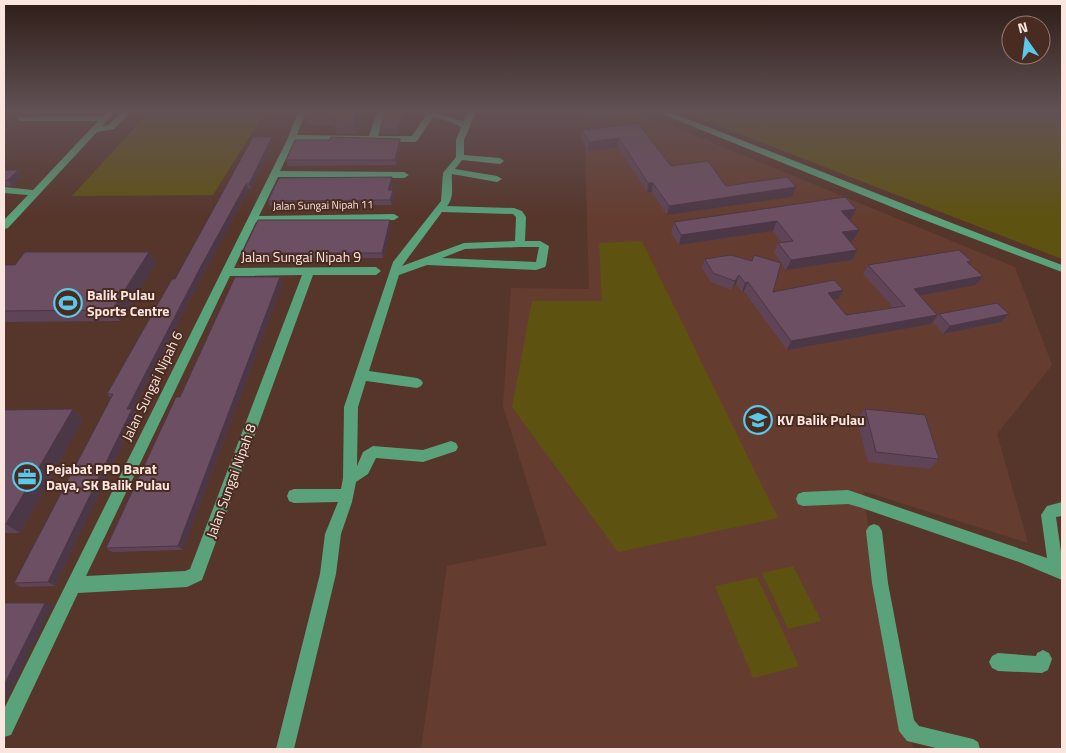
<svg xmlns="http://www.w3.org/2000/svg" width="1066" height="753" font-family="'Titillium Web',sans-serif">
<rect width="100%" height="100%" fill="#56352b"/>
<!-- built -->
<path fill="#653d30" d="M584,112h54l377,155 37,98 -55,69 31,109 -165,-52 30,210 21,48h-493l26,-183 100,-21 -44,-139 8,-118 78,1z"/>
<!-- green -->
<path fill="#5e5211" d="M149,112h116l-52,83 -141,1z
M683,112h379v147z
M642,241l136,277 -160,34 -106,-145 20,-106h70l-3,-58z
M793,566l28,55 -33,8 -26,-56z
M757,577l42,89 -46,12 -38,-92z"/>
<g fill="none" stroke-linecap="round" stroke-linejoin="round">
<!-- minor -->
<path fill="#59a27a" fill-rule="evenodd" d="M106,112h9l-13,14 6,-1 14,-13h9l-17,17 -17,3 -89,96 -4,1v-9l24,-25 -24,-2v-6l29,3 65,-69h-77l-4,-2 1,-2 85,-1z
M298,112h8l-9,23 72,1 8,-24h8l-7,24h34l14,-21 -5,-3h14l29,10 4,-10h8l-12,28v15l36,3 4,3 -4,3 -38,-4 -7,9 42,7 5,3 -5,3 -45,-8c-1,12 3,22 -5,32l67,2 8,3 4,6 -1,24h15l9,5 -3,19 -1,2 -9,3 -109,-5 -28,10 -30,96 48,7 4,2 2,3 -2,3 -4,2 -51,-7 -8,26 -1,59 6,-14 10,-6 50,4 28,-9 5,2 2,4 -2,4 -33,11 -47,-4 -8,16 -12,8 -4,20 -11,32 -5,40 -42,175h-18l44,-175 5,-40 13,-32 -44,1 -5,-2 -2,-5 2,-5 5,-2h47l2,-11 1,-71 49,-145 48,-61 2,-28 13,-16v-17l5,-13 -10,-5 -18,-5 -16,24 -3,1 -119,-2 -15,31 124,1 5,3 -5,3 -126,-1 -19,39 135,-2 5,3 -5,3 -138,2 -22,46 142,-1 5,4 -5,4h-63l-111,305 -15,7 -109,6 -67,142 -7,2v-28l283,-569zM442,212l71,2 3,3 -1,24 -51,2 -62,23zM520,247h19l-3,15 -94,-4 23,-9zM302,275l-112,294 -5,2 -99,5 144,-300z
M657,112h12c131,50 261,104 393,153v7l-143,-54z
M848,490l199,68 -6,-43 6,-9 15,-4v14l-6,1 6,42v21l-43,-18 -160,-55 -11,-3 -45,2 -5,-2 -2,-5 2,-5 5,-2z
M874,524l5,2 3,5 6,52 26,137 5,6 54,13 5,3 2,7h-40l-33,-8 -8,-10 -27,-148 -6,-52 3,-5z
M1043,650l6,3 3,6 -4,11 -6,3 -44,-2 -6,-3 -3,-6 3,-6 6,-3 38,3 1,-3z"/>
</g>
<!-- wall -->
<path fill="#5e4456" d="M305,112h61l-10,22h-19l-3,-9h-26z
M386,112h19l-6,22h-17l-2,-5z
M638,123l33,43 55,20 66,11 -125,18 -15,-23h-5l-29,-45 -30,4 -7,-13 1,-8z
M274,142l-23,47h-2l-46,86 -70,135 4,4 -82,172 -34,1 -7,-4 97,-185 -4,-4 68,-115z
M401,144l-5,21 -108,1 -2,-6z
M4,170h14l4,6 -10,10h-8z
M393,183l-2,7h2l1,6 -2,9 -122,1 -2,-5z
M851,219l-2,1 10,10 -6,11h-3l7,9 -5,10 -66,10 -5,-7 -8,29 70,-2 -5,9 -4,1 12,15 47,-8 -30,-33 5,-9 101,-1 14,12 -7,9 -56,11 11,28 -144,26 -43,-59 -2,1 -6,-8 -4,6 -21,-8 -9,-14 3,-9 47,2 29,1 -7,-9 4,-10h4l-9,-12 -94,14 -8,-12 3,-11z
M391,226l-8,32h-138l-3,-5z
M149,252l7,11 -36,58 -116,1v-57h11z
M283,283l-100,267 -71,2 -6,-4 74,-151z
M939,314h70l-8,8 -58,12 -10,-12z
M73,409l10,10 -63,114h-16v-123z
M865,409l74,50 -9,10 -62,-7 -11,-43z"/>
<!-- shaded-wall -->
<path fill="#4c3746" d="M357,112h9l-10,22 -3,-12z
M403,112h2l-6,22 -1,-5z
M272,137l2,5 -23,47 -2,-5z
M619,138l-1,9 -30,4 1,-9z
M400,139l1,5 -5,21 -1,-5z
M18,170l4,6 -10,10 -4,-6z
M392,177l1,6 -4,13 -1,-6z
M648,183h5l-1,9h-5z
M246,184l3,5 -46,86 -70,135 4,4 -82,172 -7,-4 79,-173 72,-139z
M796,187l-4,10 -125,18 2,-9z
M393,190l1,6 -2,9 -2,-5z
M856,209l-5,10 -15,3 5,-11z
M390,220l1,6 -8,32 -1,-5z
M777,221l-4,10 -94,14 2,-10z
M859,230l-6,11 -16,2 5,-11z
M857,250l-5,10 -66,10 5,-10z
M149,252l7,11 -36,58 -8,-11z
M739,275l-3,9 -4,6 3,-9z
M983,276l-7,9 -68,13 6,-9z
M280,277l3,6 -100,267 -5,-4z
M748,282l-4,9 -2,1 3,-9z
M843,290l-5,9 -14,3 4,-9z
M1009,314l-8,8 -58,12 7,-8z
M937,315l-6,9 -144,26 4,-9z
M73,409l10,10 -63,114 -14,-9z
M45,603l7,3 -48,98v-19z"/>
<!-- building -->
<path fill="#6d4f64" stroke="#4c3746" d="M305,112h25l-26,1z
M338,112h19l-4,10 -20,-1z
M386,112h17l-5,17h-18z
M638,123l33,43 37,-5 18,25 61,-9 9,10 -127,19 -16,-23h-5l-29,-45 -30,4 -7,-12z
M253,137h19l-23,47h-3l-47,86 -72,139h5l-84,173 -34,1 99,-189h-6l65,-115h3z
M331,137l69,2 -5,21h-109l9,-20h35z
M4,170h14l-10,10 -4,1z
M392,177l-4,13h5l-3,10 -122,1 11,-23z
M845,197l11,12 -15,2 18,19 -17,2 15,18 -66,10 -13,-17 15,-2 -16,-20 -96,14 -7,-13z
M258,220h132l-8,33h-140z
M959,250l12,11 -4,1 16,14 -69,13 23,26 -146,26 -43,-59 -3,1 -6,-8 -4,6 -22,-8 -8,-14 26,-4 21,6 2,-6 27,8 -8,29 61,-12 9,10 -15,3 18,22 59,-9 -37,-41z
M25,252h124l-37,58 -108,1v-46h11z
M235,277h45l-102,269 -72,2 70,-151h4z
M997,303l12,11 -59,12 -11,-12z
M73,409l-67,115h-2v-114z
M865,409l60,6 14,44 -63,-7z
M5,603h40l-41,82v-79z"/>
<!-- sky -->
<linearGradient id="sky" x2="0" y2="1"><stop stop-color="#2f1d18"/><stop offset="0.51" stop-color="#625155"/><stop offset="1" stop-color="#625155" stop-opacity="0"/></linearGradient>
<rect width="1066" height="218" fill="url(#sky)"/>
<!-- icons -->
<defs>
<symbol id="stadium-ring" viewBox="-11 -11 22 22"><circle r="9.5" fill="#4a2b21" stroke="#5ac8e6" stroke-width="1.5"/><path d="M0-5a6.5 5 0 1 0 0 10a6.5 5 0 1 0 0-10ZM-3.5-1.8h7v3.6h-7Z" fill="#5ac8e6"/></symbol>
<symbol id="university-ring" viewBox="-11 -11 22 22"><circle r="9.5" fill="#4a2b21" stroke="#5ac8e6" stroke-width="1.5"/><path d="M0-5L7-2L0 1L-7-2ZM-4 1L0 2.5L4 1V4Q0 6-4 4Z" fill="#5ac8e6"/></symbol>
<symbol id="office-ring" viewBox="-11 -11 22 22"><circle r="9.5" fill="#4a2b21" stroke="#5ac8e6" stroke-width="1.5"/><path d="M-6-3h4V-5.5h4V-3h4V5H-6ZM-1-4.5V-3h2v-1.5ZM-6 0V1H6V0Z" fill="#5ac8e6"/></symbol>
</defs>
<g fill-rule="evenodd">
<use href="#stadium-ring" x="52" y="287" width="32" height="32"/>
<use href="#university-ring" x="742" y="404" width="32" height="32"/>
<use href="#office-ring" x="11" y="461" width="32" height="32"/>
</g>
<g text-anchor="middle" stroke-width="4" stroke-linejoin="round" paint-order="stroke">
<!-- far-street labels -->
<g font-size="11" fill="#fbe6df" stroke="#4a2b21">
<text transform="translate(323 205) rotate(-1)" y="4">Jalan Sungai Nipah 11</text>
</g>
<!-- street labels -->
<g font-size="14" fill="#fbe6df" stroke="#4a2b21">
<text x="301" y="262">Jalan Sungai Nipah 9</text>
<text transform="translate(152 386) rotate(-64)" y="5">Jalan Sungai Nipah 6</text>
<text transform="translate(231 481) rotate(-70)" y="5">Jalan Sungai Nipah 8</text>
</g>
<!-- poi labels -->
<g font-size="14" font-weight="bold" fill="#fbe6df" stroke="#4a2b21" text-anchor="start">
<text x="87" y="300">Balik Pulau<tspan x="87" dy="16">Sports Centre</tspan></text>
<text x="777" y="425">KV Balik Pulau</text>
<text x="46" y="474">Pejabat PPD Barat<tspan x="46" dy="16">Daya, SK Balik Pulau</tspan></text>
</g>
</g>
<!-- border -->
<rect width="1066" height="753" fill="none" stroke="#fbe6df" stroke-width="10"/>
<!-- north arrow -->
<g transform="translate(1026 40) rotate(346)"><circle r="24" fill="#4a2b21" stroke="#91766d"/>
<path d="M0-4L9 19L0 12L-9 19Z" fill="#5ac8e6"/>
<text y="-8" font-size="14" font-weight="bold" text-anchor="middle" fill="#fbe6df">N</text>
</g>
</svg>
